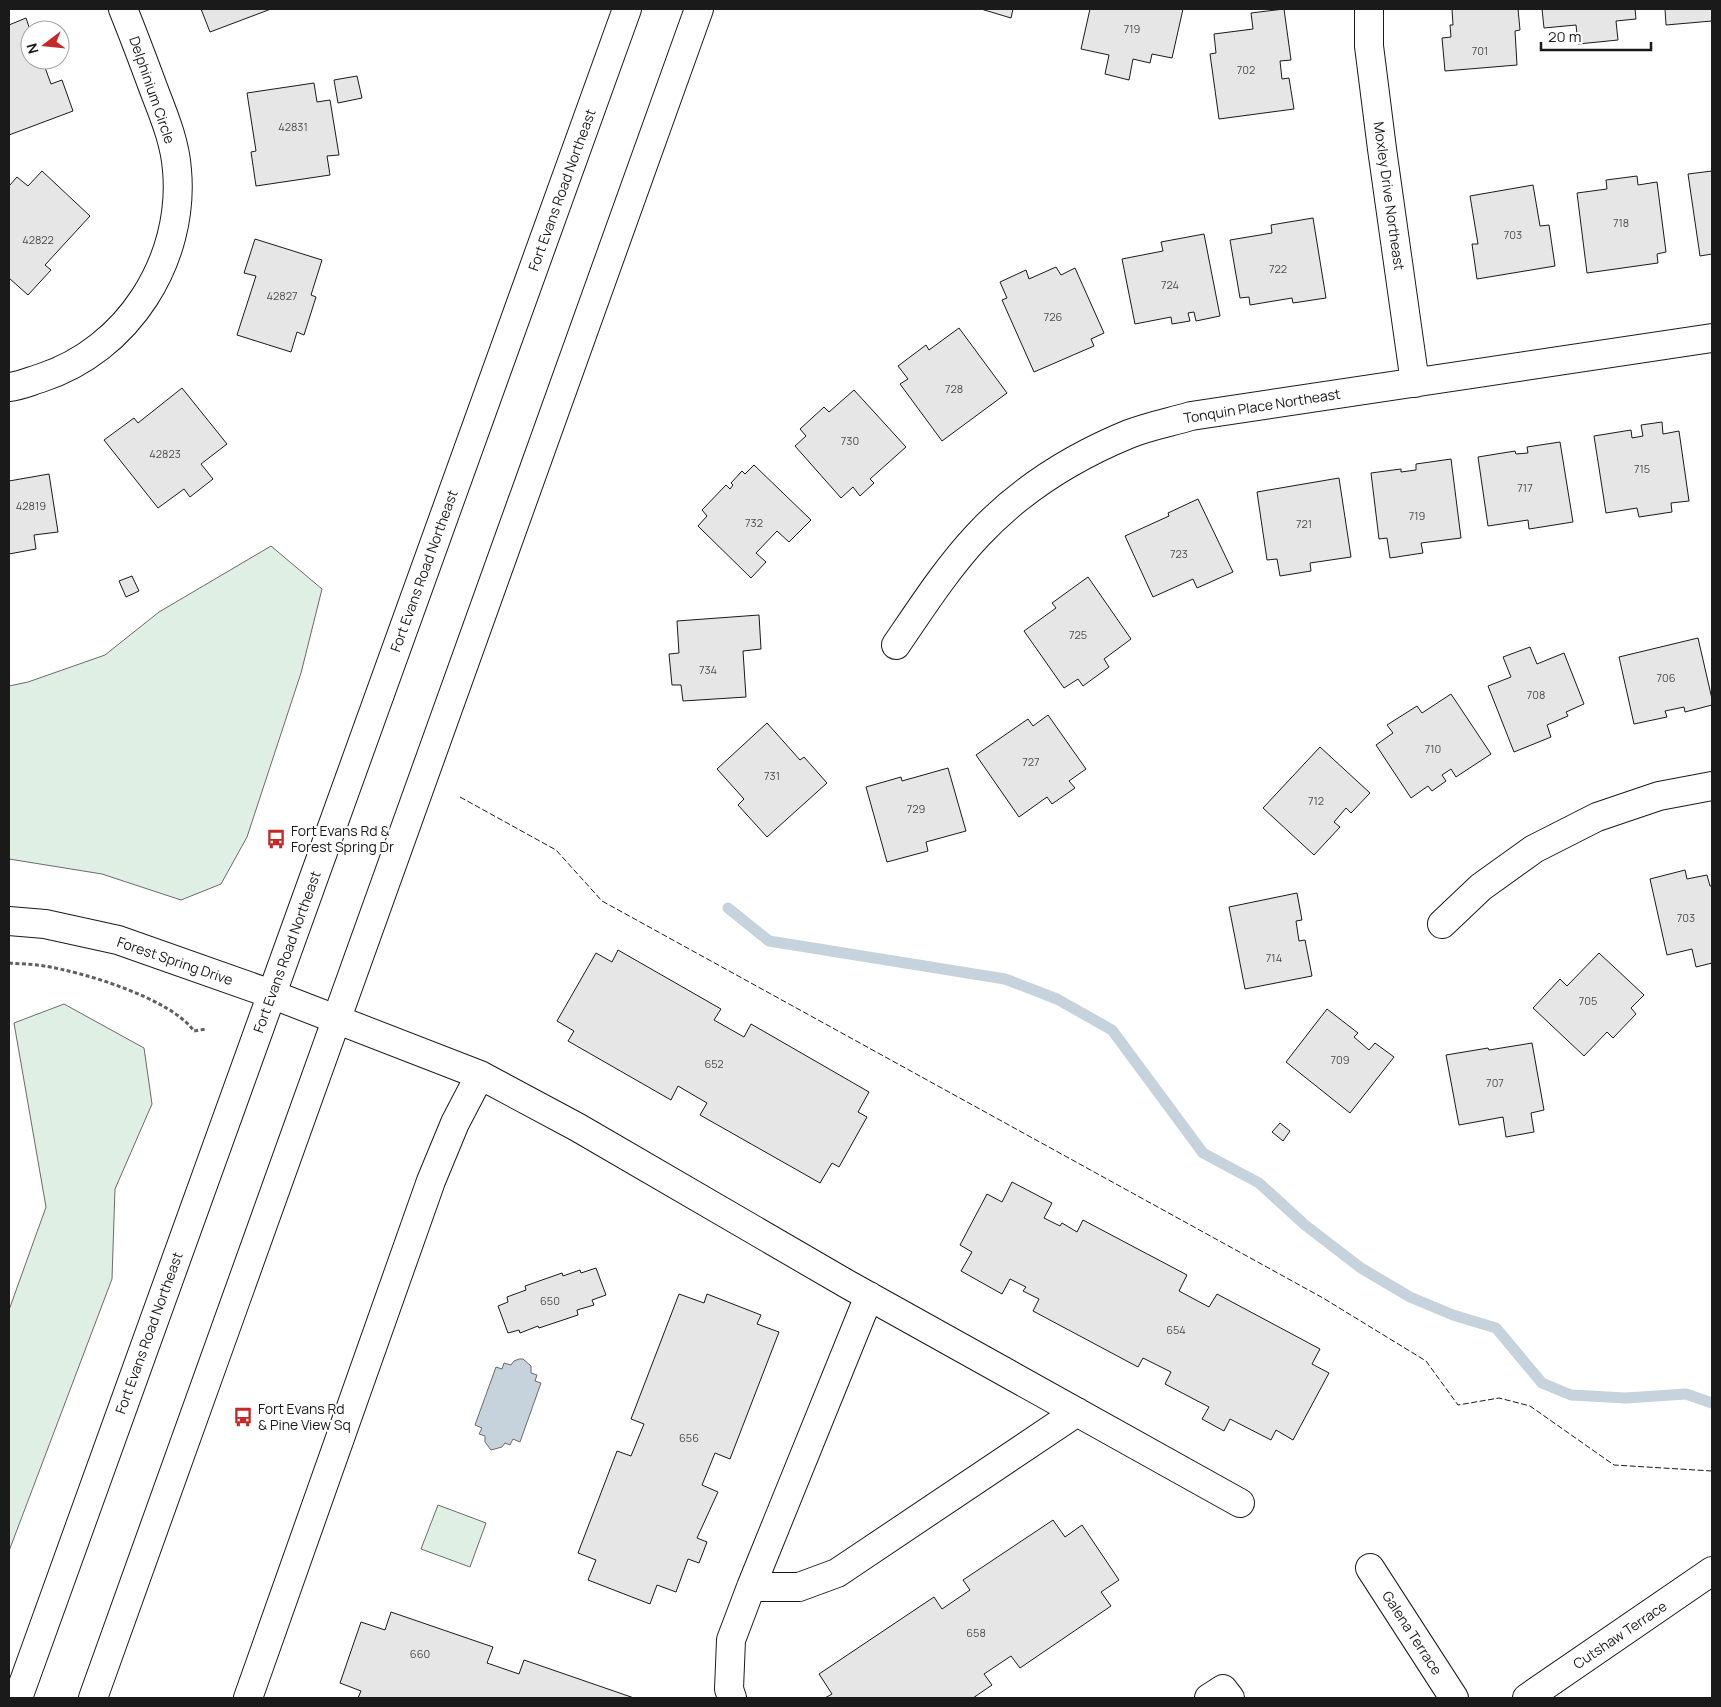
<svg xmlns="http://www.w3.org/2000/svg" width="1721" height="1707" font-family="Manrope,sans-serif">
<rect width="100%" height="100%" fill="#fff"/>
<!-- green -->
<path fill="#e0efe3" stroke="#6a6a6a" d="M271,546l51,43 -21,84 -54,164 -26,47 -40,16 -79,-26 -93,-15v-173l19,-4 77,-27 54,-43z
M64,1004l80,44 8,56 -37,85 -3,90 -103,272v-241l37,-103 -32,-184z
M438,1505l48,18 -16,44 -49,-18z"/>
<!-- water -->
<path fill="#c6d2dc" stroke="#6a6a6a" d="M519,1359h4l8,7v7l6,2 -2,6 6,2 -21,59 -7,-3 -3,6 -5,-2 -3,4 -11,3 -6,-8v-6l-6,-2 3,-6 -7,-3 21,-58 6,2 2,-6 7,2 3,-4z"/>
<g fill="none" stroke-linecap="round" stroke-linejoin="round">
<!-- stream -->
<path stroke="#c6d2dc" stroke-width="11" d="M728,908l41,33 236,38 52,20 55,31 91,123 56,30 46,42 56,43 49,29 43,18 43,13 46,55 29,12 55,3 60,-4 26,9"/>
</g>
<!-- building -->
<path fill="#e6e6e6" stroke="#1a1a1a" d="M201,9h70l-61,23z
M981,9h32l-2,9z
M1090,9h93l-11,49 -20,-4 -2,9 -17,-4 -4,21 -24,-6 4,-19 -28,-6z
M1284,9l7,51 -11,1 2,18 7,-1 5,31 -75,10 -9,-65 6,-1 -2,-19 39,-5 -2,-16z
M1452,9h66l2,21 -5,1 2,34 -72,6 -3,-33 9,-1 -1,-12h3z
M1542,9h93l1,10 -20,2 2,19 -40,4 -2,-19 -32,3z
M1665,9h47v12l-46,4z
M26,18l4,12v30h18l-5,2 8,22 11,-4 11,31 -64,24v-110z
M357,76l5,22 -24,5 -4,-23z
M314,83l3,19 13,-2 9,55 -12,1 3,19 -74,11 -5,-34 5,-1 -9,-58z
M42,171l48,45 -45,49 6,5 -23,25 -19,-17v-92l8,-9 11,9z
M1712,171v83l-12,2 -12,-82z
M1637,176l1,9 19,-3 9,70 -9,2 1,9 -71,10 -10,-80 30,-4 -1,-9z
M1533,185l7,41 9,-1 6,41 -78,13 -5,-35h6l-8,-48z
M1313,218l13,80 -33,5 -1,-5 -42,7 -1,-8 -9,1 -10,-58 42,-7 -1,-8z
M1204,234l16,82 -24,5 -2,-9 -6,1 2,8 -18,3 -1,-7 -36,7 -13,-65 41,-8 -2,-9z
M255,239l67,21 -11,35 5,2 -12,38 -7,-3 -6,20 -54,-17 19,-59 -12,-3z
M1056,267l5,8 14,-7 29,65 -13,6 3,7 -60,26 -32,-72 5,-2 -7,-16 26,-12 3,9z
M959,328l48,65 -65,48 -42,-57 8,-5 -10,-13 28,-21 3,5z
M182,388l45,56 -26,20 12,15 -23,18 -6,-8 -26,19 -54,-68 30,-22 4,5z
M854,390l52,57 -36,32 4,4 -14,13 -7,-9 -12,11 -46,-52 11,-10 -6,-7 24,-22 5,5z
M1662,422l1,12 16,-3 10,70 -18,2 1,9 -33,5 -2,-9 -31,5 -12,-77 37,-6 1,8 11,-2 -2,-11z
M1560,442l13,80 -44,7 -1,-9 -40,6 -10,-69 37,-6 1,3 12,-1 -1,-6z
M1451,459l10,79 -40,5 2,10 -33,5 -3,-20 -8,1 -8,-66 30,-4v3l15,-2v-6z
M754,465l57,55 -22,22 -12,-11 -21,22 10,9 -15,16 -53,-52 9,-10 -5,-6 24,-25 4,4 3,-4 -2,-2 11,-12 3,3z
M49,474l9,58 -24,3 2,14 -27,5v-73z
M1339,478l12,79 -41,6 1,8 -31,5 -3,-17 -10,1 -10,-68z
M1198,499l35,73 -36,16 -4,-9 -40,18 -28,-61 44,-20 -1,-3z
M132,576l7,15 -13,6 -7,-16z
M1088,577l43,62 -27,20 5,8 -26,19 -5,-7 -14,9 -40,-57 32,-23 -4,-5z
M759,615l2,34 -18,2 3,46 -63,4 -2,-16h-9l-3,-31 10,-1 -2,-32z
M1698,638l14,61v6l-27,7 -1,-5 -19,4 2,6 -33,7 -15,-67z
M1530,647l7,17 27,-11 20,51 -18,8 2,4 -21,9 4,12 -37,15 -26,-66 23,-9 -8,-20z
M1451,694l40,60 -35,23 -5,-8 -9,6 4,6 -14,10 -4,-5 -17,12 -35,-53 17,-12 -6,-8 30,-19 5,7z
M1048,715l38,54 -17,12 6,7 -23,16 -5,-7 -28,20 -43,-62 52,-36 5,7z
M767,723l33,37 4,-3 23,26 -60,54 -29,-32 6,-6 -27,-30z
M1320,747l50,46 -19,20 -5,-5 -12,14 6,5 -26,28 -51,-47z
M948,768l18,63 -40,11 2,9 -41,11 -21,-75 35,-10 1,4z
M1685,870l2,9 20,-4 3,11h2v77l-16,4 -4,-18 -25,6 -17,-76z
M1297,893l5,27 -6,1 3,20 6,-1 7,36 -67,13 -16,-82z
M618,950l103,59 -7,11 30,17 7,-13 118,68 -11,20 9,5 -28,50 -7,-4 -12,20 -120,-68 7,-12 -29,-17 -7,14 -103,-59 6,-10 -17,-10 39,-68 16,9z
M1599,953l45,42 -13,13 5,6 -23,24 -6,-6 -23,24 -51,-48 27,-29 7,7z
M1327,1009l31,24 -4,4 15,13 6,-7 19,14 -44,56 -64,-51z
M1532,1043l12,67 -13,3 3,19 -28,5 -3,-20 -44,8 -13,-70 42,-7 1,2z
M1280,1123l10,8 -7,10 -11,-9z
M1012,1182l40,21 -8,15 16,8 2,-3 15,9 6,-12 104,55 -8,16 30,16 8,-13 103,55 -8,15 17,9 -36,67 -17,-10 -5,10 -41,-21 -6,12 -22,-12 7,-12 -44,-23 6,-12 -28,-14 -5,9 -105,-56 6,-12 -16,-8 3,-4 -16,-8 -8,15 -41,-23 11,-19 -12,-7 27,-51 15,8z
M596,1268l10,27 -14,5 2,5 -17,5 1,5 -39,13 -1,-2 -18,7 -1,-3 -11,3 -10,-27 10,-4 -1,-5 19,-7 -1,-4 37,-13 1,3 17,-6 1,3z
M679,1294l25,9 3,-9 54,21 -4,9 22,8 -49,127 -15,-6 -13,32 16,7 -21,46 10,4 -8,21 -11,-4 -12,33 -19,-7 -7,19 -62,-24 8,-20 -18,-7 39,-102 14,5 13,-32 -13,-5z
M1053,1520l12,17 17,-12 37,55 -18,12 10,14 -91,62 -9,-12 -27,18 8,11 -19,13h-148l7,-4 -13,-20 115,-77 8,12 28,-19 -7,-10z
M391,1612l102,35 -6,16 32,11 5,-14 110,38h-276l3,-7 -21,-8 21,-61 24,8z"/>
<g fill="none" stroke-linecap="round" stroke-linejoin="round">
<defs>
<path id="minor" d="M1369,9v37l13,103 33,234
M9,387c11,-1 22,-6 32,-9 87,-28 144,-118 136,-208 -2,-28 -13,-54 -23,-80 -10,-27 -20,-54 -31,-81
M896,645c26,-38 51,-77 82,-110 41,-44 95,-78 151,-101 20,-8 42,-12 62,-18l521,-78
M9,921l36,3 73,16 153,54 209,81 97,52 270,157 393,219
M1442,924l39,-37 53,-38 63,-32 62,-21 53,-10
M1370,1568l84,130
M751,1587h48l38,-14 240,-161
M248,1698l183,-517 24,-58 25,-48
M732,1698l-3,-9 2,-49 20,-53 118,-291
M1209,1698l14,-9 7,9
M1527,1698l185,-127"/>
<path id="major" d="M18,1698l609,-1689
M93,1698l606,-1689"/>
</defs>
<!-- minor casing -->
<use href="#minor" stroke="#1a1a1a" stroke-width="30"/>
<!-- major casing -->
<use href="#major" stroke="#1a1a1a" stroke-width="30"/>
<!-- path -->
<path stroke="#5f5f5f" stroke-width="3" stroke-dasharray="4 2.5" stroke-linecap="butt" d="M9,963c11,1 23,1 35,3 39,6 126,32 150,65l12,-2"/>
<!-- minor -->
<use href="#minor" stroke="#fff" stroke-width="28"/>
<!-- major -->
<use href="#major" stroke="#fff" stroke-width="28"/>
<!-- fence -->
<path stroke="#1a1a1a" stroke-width="1" stroke-dasharray="6 2.5" stroke-linecap="butt" d="M460,797l96,53 46,51 721,397 103,63 32,44 41,-7 31,8 84,59 98,6"/>
</g>
<!-- icons -->
<defs>
<symbol id="bus-bare" viewBox="-9 -9 18 18"><path d="M-5-6H5V4H4V6H2V4H-2V6H-4V4H-5ZM-3.5-4V0h7V-4ZM-3.5 1.2v1.5H-2V1.2ZM2 1.2v1.5H3.5V1.2Z" fill="#c62828" stroke="#fff" stroke-width="2.5" paint-order="stroke"/></symbol>
</defs>
<g fill-rule="evenodd">
<use href="#bus-bare" x="262" y="825" width="28" height="28"/>
<use href="#bus-bare" x="229" y="1403" width="28" height="28"/>
</g>
<g text-anchor="middle" stroke-width="4" stroke-linejoin="round" paint-order="stroke">
<!-- number labels -->
<g font-size="11" fill="#4d4d4d">
<text x="1132" y="33">719</text>
<text x="1480" y="55">701</text>
<text x="1246" y="74">702</text>
<text x="293" y="131">42831</text>
<text x="1621" y="227">718</text>
<text x="1513" y="239">703</text>
<text x="38" y="244">42822</text>
<text x="1278" y="273">722</text>
<text x="1170" y="289">724</text>
<text x="282" y="300">42827</text>
<text x="1053" y="321">726</text>
<text x="954" y="393">728</text>
<text x="850" y="445">730</text>
<text x="165" y="458">42823</text>
<text x="1642" y="473">715</text>
<text x="1525" y="492">717</text>
<text x="31" y="510">42819</text>
<text x="1417" y="520">719</text>
<text x="754" y="527">732</text>
<text x="1304" y="528">721</text>
<text x="1179" y="558">723</text>
<text x="1078" y="639">725</text>
<text x="708" y="674">734</text>
<text x="1666" y="682">706</text>
<text x="1536" y="699">708</text>
<text x="1433" y="753">710</text>
<text x="1031" y="766">727</text>
<text x="772" y="780">731</text>
<text x="1316" y="805">712</text>
<text x="916" y="813">729</text>
<text x="1686" y="922">703</text>
<text x="1274" y="962">714</text>
<text x="1588" y="1005">705</text>
<text x="1340" y="1064">709</text>
<text x="714" y="1068">652</text>
<text x="1495" y="1087">707</text>
<text x="550" y="1305">650</text>
<text x="1176" y="1334">654</text>
<text x="689" y="1442">656</text>
<text x="976" y="1637">658</text>
<text x="420" y="1658">660</text>
</g>
<!-- street labels -->
<g font-size="14" fill="#1a1a1a" stroke="#fff">
<text transform="translate(152 90) rotate(71)" y="5">Delphinium Circle</text>
<text transform="translate(562 190) rotate(-70)" y="5">Fort Evans Road Northeast</text>
<text transform="translate(1389 196) rotate(82)" y="5">Moxley Drive Northeast</text>
<text transform="translate(1262 406) rotate(-9)" y="5">Tonquin Place Northeast</text>
<text transform="translate(424 571) rotate(-70)" y="5">Fort Evans Road Northeast</text>
<text transform="translate(287 952) rotate(-70)" y="5">Fort Evans Road Northeast</text>
<text transform="translate(175 961) rotate(19)" y="5">Forest Spring Drive</text>
<text transform="translate(149 1333) rotate(-70)" y="5">Fort Evans Road Northeast</text>
<text transform="translate(1412 1633) rotate(57)" y="5">Galena Terrace</text>
<text transform="translate(1620 1635) rotate(-34)" y="5">Cutshaw Terrace</text>
</g>
<!-- poi labels -->
<g font-size="14" fill="#1a1a1a" stroke="#fff" text-anchor="start">
<text x="291" y="836">Fort Evans Rd &amp;<tspan x="291" dy="16">Forest Spring Dr</tspan></text>
<text x="258" y="1414">Fort Evans Rd<tspan x="258" dy="16">&amp; Pine View Sq</tspan></text>
</g>
</g>
<!-- border -->
<rect width="1721" height="1707" fill="none" stroke="#1a1a1a" stroke-width="20"/>
<!-- north arrow -->
<g transform="translate(45 45) rotate(254)"><circle r="24" fill="#ffffff" stroke="#a3a3a3"/>
<path d="M0-4L9 19L0 12L-9 19Z" fill="#c62828"/>
<text y="-8" font-size="14" font-weight="bold" text-anchor="middle" fill="#1a1a1a">N</text>
</g>
<!-- scale -->
<path d="M1541 42v8h110v-8" fill="none" stroke="#1a1a1a" stroke-width="2.5"/>
<text x="1548" y="42" font-size="15" fill="#1a1a1a" stroke="#ffffff" stroke-width="4" paint-order="stroke">20 m</text>
</svg>
